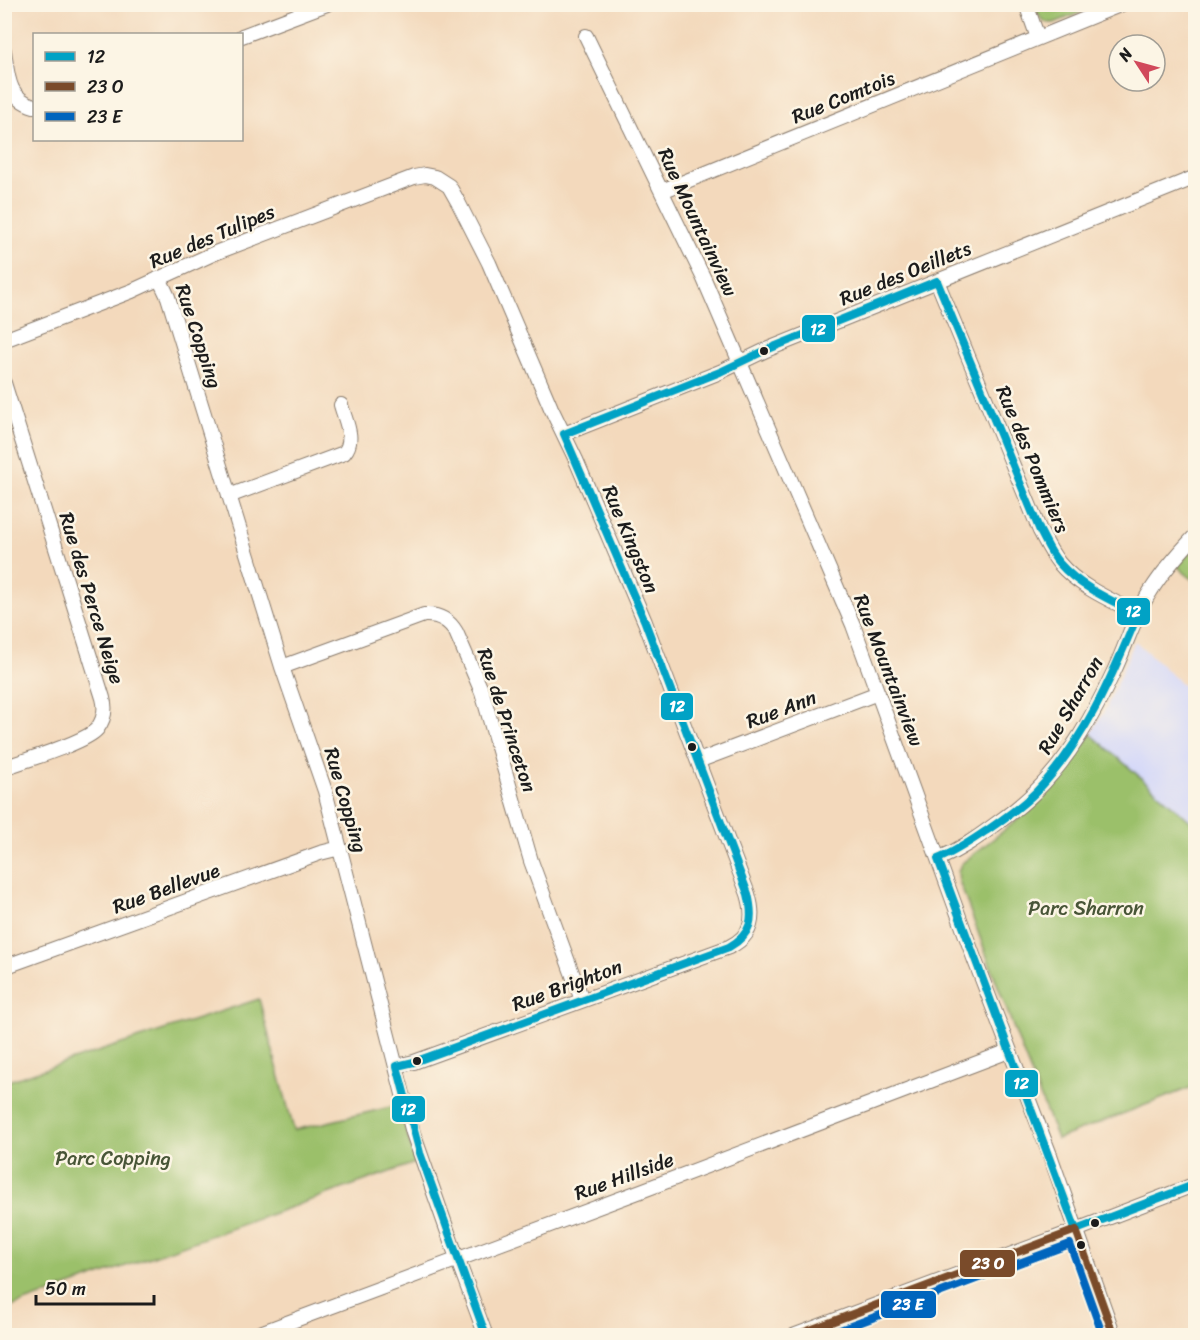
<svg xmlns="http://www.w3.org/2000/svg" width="1200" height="1340" font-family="Sriracha,sans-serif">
<rect width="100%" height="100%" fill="#fcf5e5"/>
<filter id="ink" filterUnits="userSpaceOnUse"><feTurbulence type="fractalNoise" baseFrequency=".0167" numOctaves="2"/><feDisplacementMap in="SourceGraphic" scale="12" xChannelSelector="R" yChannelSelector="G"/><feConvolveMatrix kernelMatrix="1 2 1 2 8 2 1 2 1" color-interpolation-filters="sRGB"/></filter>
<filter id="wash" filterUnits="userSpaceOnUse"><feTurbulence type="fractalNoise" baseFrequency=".008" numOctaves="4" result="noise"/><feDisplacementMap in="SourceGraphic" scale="24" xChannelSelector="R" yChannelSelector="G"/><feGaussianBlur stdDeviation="1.35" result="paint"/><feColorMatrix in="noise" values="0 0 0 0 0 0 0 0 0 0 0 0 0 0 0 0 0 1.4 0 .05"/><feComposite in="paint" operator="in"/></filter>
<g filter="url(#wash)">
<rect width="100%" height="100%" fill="#f3d9bc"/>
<!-- built -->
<path fill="#d4d8f9" d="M1135,641l60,55v129l-104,-91 15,-26z"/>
<!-- green -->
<path fill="#9bc06a" stroke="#5c6e43" stroke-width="1.5" d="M1035,5v-1l65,1 -46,18c-13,1 -16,-8 -19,-18z
M1195,547v35l-18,-16z
M1091,734l104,91v261l-138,53 -36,-91 -62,-167 -1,-9 3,-8 73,-57 20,-20z
M259,999l35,131 105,-25 16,58 -410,146v-227z"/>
</g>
<g filter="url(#ink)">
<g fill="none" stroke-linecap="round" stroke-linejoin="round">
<defs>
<path id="minor" d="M1026,4l12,34
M242,36l85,-32
M586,36l118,243 149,346 121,333 76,197 64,181
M4,51c4,25 3,47 30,55
M662,191l460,-187
M159,278l9,19 114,370 43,124 88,342 44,125 29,78
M937,281l103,250c6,11 11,22 19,32 20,24 52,37 79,51
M4,340l128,-49 83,-38 199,-76 11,-2 10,2 14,9 9,16 31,61 62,145 25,52 69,162 103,272c7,23 5,42 -19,53l-315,115 -17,4
M4,383l99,315c3,11 1,22 -6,31 -12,14 -72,31 -93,39
M564,434l156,-62 46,-22 430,-173
M229,496l115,-43c12,-13 1,-33 -3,-48
M282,667l142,-52c15,-1 25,5 32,17l26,60 49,169 51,139
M698,761l180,-68
M938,859c22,-9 39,-21 58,-35 14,-10 27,-20 39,-32 35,-34 59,-78 79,-121 13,-27 20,-55 36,-79 13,-21 29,-39 46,-57
M4,967l316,-114 20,-5
M252,1336l389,-145 368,-140
M793,1336l265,-99 138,-53"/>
</defs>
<!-- minor casing -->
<use href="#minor" stroke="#887a6c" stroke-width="16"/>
<!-- minor -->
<use href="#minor" stroke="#fff" stroke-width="14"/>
<defs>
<path id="bus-1" d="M486,1336l-66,-183 -23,-87 17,-4 315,-115c23,-13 25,-28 19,-53l-103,-272 -81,-188 156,-62 46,-22 171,-69 103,250c6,11 11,23 19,32 21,24 51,37 79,51 -26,63 -54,128 -102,178 -14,14 -31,26 -47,37 -17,11 -32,22 -51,30l138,371 120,-46"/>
<path id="bus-2" d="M794,1336l282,-106 38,106"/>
<path id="bus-3" d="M824,1336l246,-92 33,92"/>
</defs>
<!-- bus-1 casing -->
<use href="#bus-1" stroke="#fcf5e5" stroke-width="12"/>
<!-- bus-2 casing -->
<use href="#bus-2" stroke="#fcf5e5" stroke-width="12"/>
<!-- bus-3 casing -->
<use href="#bus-3" stroke="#fcf5e5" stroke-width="12"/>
<!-- bus-1 -->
<use href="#bus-1" stroke="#01a2c5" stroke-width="8"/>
<!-- bus-2 -->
<use href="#bus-2" stroke="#7a4b2a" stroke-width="8"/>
<!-- bus-3 -->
<use href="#bus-3" stroke="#0065bd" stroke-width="8"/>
</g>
</g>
<!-- markers -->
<g fill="#1c1c1c" stroke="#fcf5e5" stroke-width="2">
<circle cx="764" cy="351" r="5"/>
<circle cx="692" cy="747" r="5"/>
<circle cx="417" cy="1061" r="5"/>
<circle cx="1095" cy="1223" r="5"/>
<circle cx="1081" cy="1245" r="5"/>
</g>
<g text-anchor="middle" stroke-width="5" stroke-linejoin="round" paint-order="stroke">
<!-- street labels -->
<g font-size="20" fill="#1c1c1c" stroke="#fcf5e5">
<text transform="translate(843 97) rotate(-22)" y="7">Rue Comtois</text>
<text transform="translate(698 222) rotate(65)" y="7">Rue Mountainview</text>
<text transform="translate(212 236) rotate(-23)" y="7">Rue des Tulipes</text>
<text transform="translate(905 273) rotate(-22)" y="7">Rue des Oeillets</text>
<text transform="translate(199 336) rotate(72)" y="7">Rue Copping</text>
<text transform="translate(1033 459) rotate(67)" y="7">Rue des Pommiers</text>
<text transform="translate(631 539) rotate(67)" y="7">Rue Kingston</text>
<text transform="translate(92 598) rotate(73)" y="7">Rue des Perce Neige</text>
<text transform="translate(889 670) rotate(69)" y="7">Rue Mountainview</text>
<text transform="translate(1070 705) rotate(-60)" y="7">Rue Sharron</text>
<text transform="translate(781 709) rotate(-21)" y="7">Rue Ann</text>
<text transform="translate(507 720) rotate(72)" y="7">Rue de Princeton</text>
<text transform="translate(346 800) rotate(74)" y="7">Rue Copping</text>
<text transform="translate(166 888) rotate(-20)" y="7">Rue Bellevue</text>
<text transform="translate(567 985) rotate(-20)" y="7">Rue Brighton</text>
<text transform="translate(624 1176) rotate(-20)" y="7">Rue Hillside</text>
</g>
<!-- park labels -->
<g font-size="20" fill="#485537" stroke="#fcf5e5">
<text x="1086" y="915">Parc Sharron</text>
<text x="113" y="1165">Parc Copping</text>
</g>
</g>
<g stroke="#fcf5e5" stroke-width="2">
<rect x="801" y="314" width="35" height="29" rx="6" fill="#01a2c5"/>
<rect x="1116" y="597" width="35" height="29" rx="6" fill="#01a2c5"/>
<rect x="660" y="692" width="34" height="29" rx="6" fill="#01a2c5"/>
<rect x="1004" y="1069" width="35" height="29" rx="6" fill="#01a2c5"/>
<rect x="391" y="1095" width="35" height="28" rx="6" fill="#01a2c5"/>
<rect x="959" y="1249" width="57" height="29" rx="6" fill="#7a4b2a"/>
<rect x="880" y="1290" width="57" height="29" rx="6" fill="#0065bd"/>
</g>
<g font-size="16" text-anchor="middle" font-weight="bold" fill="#fff">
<text x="818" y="335">12</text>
<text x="1133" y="617">12</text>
<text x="677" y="712">12</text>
<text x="1021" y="1089">12</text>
<text x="408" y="1115">12</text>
<text x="988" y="1269">23 O</text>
<text x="908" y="1310">23 E</text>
</g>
<!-- margin -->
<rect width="1200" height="1340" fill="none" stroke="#fcf5e5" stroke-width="24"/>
<!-- legend -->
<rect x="33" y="33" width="210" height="108" fill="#fcf5e5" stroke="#a29e95" stroke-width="1.5"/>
<rect x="45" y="52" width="30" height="9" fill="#01a2c5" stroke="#a29e95" stroke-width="1.5"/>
<text x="87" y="63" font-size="18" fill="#1c1c1c">12</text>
<rect x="45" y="82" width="30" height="9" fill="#7a4b2a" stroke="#a29e95" stroke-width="1.5"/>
<text x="87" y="93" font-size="18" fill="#1c1c1c">23 O</text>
<rect x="45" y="112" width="30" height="9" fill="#0065bd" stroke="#a29e95" stroke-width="1.5"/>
<text x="87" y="123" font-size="18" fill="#1c1c1c">23 E</text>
<!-- north arrow -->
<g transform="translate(1137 63) rotate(306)"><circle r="28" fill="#fcf5e5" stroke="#a29e95" stroke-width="1.5"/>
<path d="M0-4.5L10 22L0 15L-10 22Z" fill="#d1495b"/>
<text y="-9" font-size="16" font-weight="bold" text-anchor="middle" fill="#1c1c1c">N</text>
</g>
<!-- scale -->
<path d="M36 1295v9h118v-9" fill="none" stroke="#1c1c1c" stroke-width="3"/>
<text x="45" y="1295" font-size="18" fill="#1c1c1c" stroke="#fcf5e5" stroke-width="4.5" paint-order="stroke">50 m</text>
</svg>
